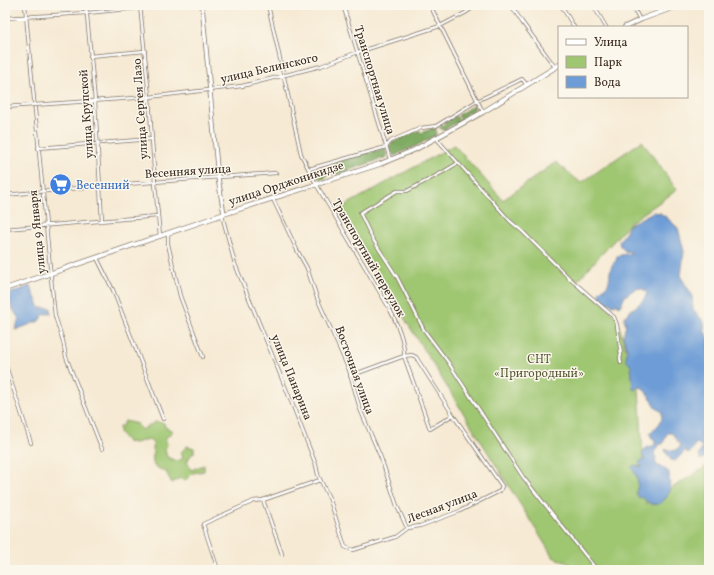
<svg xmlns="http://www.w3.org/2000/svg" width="714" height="575" font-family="Vollkorn,serif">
<rect width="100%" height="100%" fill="#fbf7ec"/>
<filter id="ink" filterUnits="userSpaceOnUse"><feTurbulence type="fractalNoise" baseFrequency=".025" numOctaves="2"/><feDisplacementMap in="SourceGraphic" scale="8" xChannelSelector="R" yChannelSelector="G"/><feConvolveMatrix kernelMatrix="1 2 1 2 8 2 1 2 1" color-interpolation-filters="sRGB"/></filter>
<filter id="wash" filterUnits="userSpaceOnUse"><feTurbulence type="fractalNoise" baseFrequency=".012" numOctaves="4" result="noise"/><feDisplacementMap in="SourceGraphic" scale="16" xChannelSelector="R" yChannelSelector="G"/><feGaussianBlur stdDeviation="0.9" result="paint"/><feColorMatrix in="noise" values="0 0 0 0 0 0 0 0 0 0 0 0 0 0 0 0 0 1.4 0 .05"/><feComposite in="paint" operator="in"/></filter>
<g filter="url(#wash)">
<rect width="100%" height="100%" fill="#f6ead4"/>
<!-- green -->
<path fill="#9fc671" stroke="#6d7848" d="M642,141l35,49 -46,32 -54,59 32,28 8,9 8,28 14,43 7,115 58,-36 5,-7v109h-125l-31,-13 -216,-347 117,-65 49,55 53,-38 25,21z
M125,421l12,3 5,6 13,-8 9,1 1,4 8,4 -8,8 2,5 -2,6 2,7 9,4 7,-2 -2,-7 6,-6 7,2v5l-4,3 -3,6 4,8 13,-5v6l-11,2 -9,8 -4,-3 -8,5 -6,-11 -12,-6c-3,-8 0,-15 -1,-23l-5,-4 -13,4 -8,-1 -8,-10v-5l4,-2z"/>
<!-- forest -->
<path fill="#7fab63" stroke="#5d6a40" d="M474,105l1,3 -4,5 -3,-1 -7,8 -3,-5z
M456,116l3,5 -15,9 -3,-1 -2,-2z
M433,128h3v7l-20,11 -22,10 -6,-9 4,-4 27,-13 2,3z
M385,148l2,9 -52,18 -4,-2 -3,-6 5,1 3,-6z
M324,168l3,2 1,3 -4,6 -7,-2v-8z"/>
<!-- water -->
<path fill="#6d9cd6" stroke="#54637a" d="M653,212l7,1 6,4 12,11 6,23 -3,26 11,18 1,14 11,13 1,10 4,6v114l-3,5 -6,3 -1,-5 3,-7 -3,-4 -3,-1 -6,10h-3l-1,-3 -11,11 -4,-1 -6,-9 1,-2 8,2 6,-3v-3l-8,-12h-5l-4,11h-4l-5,9 2,5 -1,4 3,4 4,1 7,5 1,19c-7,15 -17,18 -28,6l-3,1 -3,-5c3,-10 2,-16 -4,-25l1,-3 9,2 -3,-5 5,-3 -2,-5 5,-7 6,-1 2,-2v-4l-4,-3 -1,-4c8,-7 13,-11 12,-21l-7,-5 -2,-6 -11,-14 -5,1 -2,2 -2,-1 -2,-23 -5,-6 1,-12 -4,-12 3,-11 -2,-7c6,-10 20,-14 23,-25l-4,-4 -7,-1 -11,8 -4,9 -3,1v-2l-5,1 -4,-2 -3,1 -1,-3 -4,-1 -2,-8c2,-3 6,-4 8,-6 5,-8 0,-19 9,-25l1,-5 14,-3v-1l-6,-1 -5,-5 -1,-5 5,-6 5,-10z
M30,286l10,22h11v5l-8,2 -4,6 -24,9 4,-11 -8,-13 -2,-12z"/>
</g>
<g filter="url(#ink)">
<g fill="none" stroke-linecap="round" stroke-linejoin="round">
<defs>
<path id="minor" d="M25,5l27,283 3,28 8,25 3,16 36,92
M86,5l9,96 7,120
M140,5l9,92 6,86 5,53
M268,5l33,149 15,30 72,122c7,13 17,35 16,50l8,-1 4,2 37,58
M343,5l47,154
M430,5l53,107
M511,5l11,17 33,45
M561,5l13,22
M593,5l13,22
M632,5l8,15
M5,18l82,-5 81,-8
M90,56l55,-5
M5,107l144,-10 93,-11 79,-20 37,-14 82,-26 25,-13 12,-8
M436,138l74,83 12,10 47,47 45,39 3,8 4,30 -1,3 1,5
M38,148l113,-9
M458,163l-15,9 -36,19h-10l-37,22 12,25 25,39 27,53 24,32 75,115 74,93
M309,169l77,-22 5,-6 30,-13 15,-2 41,-25 45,-22 5,6
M5,195l95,-9 176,-13
M273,199l24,51 10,18 10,30 32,72 11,39 21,49 16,48 10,22
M222,215l13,49 58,142 23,59 2,10 12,25 15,47 8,3 42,-13 12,-9 13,-2 40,-15 40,-20 2,-5 -49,-71 -23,14 -26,-73 -54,20
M5,229l153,-13
M168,233v11l12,52 23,61
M97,258l16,32 50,129
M5,363l26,80
M263,500l19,54
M218,570l-15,-46 51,-23 9,-1 57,-20"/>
<path id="tertiary" d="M202,5l16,173 6,36"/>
<path id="secondary" d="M625,27l17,-8 38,-14
M5,289l219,-75 156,-50 34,-14 69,-38 76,-47"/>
</defs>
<!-- minor casing -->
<use href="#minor" stroke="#7c6d5e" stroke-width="4"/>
<!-- tertiary casing -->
<use href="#tertiary" stroke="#7c6d5e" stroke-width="5"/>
<!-- secondary casing -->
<use href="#secondary" stroke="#7c6d5e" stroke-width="5.5"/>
<!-- minor -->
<use href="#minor" stroke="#fff" stroke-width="2.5"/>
<!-- tertiary -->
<use href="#tertiary" stroke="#fff" stroke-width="3.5"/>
<!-- secondary -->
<use href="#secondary" stroke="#fff" stroke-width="4"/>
</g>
</g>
<!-- icons -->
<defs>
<symbol id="supermarket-disc" viewBox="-11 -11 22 22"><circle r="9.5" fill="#3f7fe0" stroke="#fbf7ec"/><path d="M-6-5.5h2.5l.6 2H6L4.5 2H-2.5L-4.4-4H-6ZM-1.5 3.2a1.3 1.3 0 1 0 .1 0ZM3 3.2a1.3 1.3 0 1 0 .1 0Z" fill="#fff"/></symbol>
</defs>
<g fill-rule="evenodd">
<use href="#supermarket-disc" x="48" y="172" width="25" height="25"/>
</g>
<g text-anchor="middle" stroke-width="3" stroke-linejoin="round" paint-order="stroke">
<!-- street labels -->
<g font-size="12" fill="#3b2a1e" stroke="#fbf7ec">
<text transform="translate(269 68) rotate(-13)" y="4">улица Белинского</text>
<text transform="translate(375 80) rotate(73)" y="4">Транспортная улица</text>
<text transform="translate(140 109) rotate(-94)" y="4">улица Сергея Лазо</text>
<text transform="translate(86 114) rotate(-94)" y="4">улица Крупской</text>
<text transform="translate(188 171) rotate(-4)" y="4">Весенняя улица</text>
<text transform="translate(286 183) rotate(-18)" y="4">улица Орджоникидзе</text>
<text transform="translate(37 232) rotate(-96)" y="4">улица 9 Января</text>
<text transform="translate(369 258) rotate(60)" y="4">Транспортный переулок</text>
<text transform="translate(355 370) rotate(70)" y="4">Восточная улица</text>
<text transform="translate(292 377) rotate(68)" y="4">улица Панарина</text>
<text transform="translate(442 506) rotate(-21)" y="4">Лесная улица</text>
</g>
<!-- shop labels -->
<g font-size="12" fill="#366cbe" stroke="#fbf7ec" text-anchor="start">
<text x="76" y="189">Весенний</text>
</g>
<!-- park labels -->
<g font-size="12" fill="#595937" stroke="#fbf7ec">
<text x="539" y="363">СНТ<tspan x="539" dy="14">«Пригородный»</tspan></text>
</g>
</g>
<!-- margin -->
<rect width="714" height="575" fill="none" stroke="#fbf7ec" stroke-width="20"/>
<!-- legend -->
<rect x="558" y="26" width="130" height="72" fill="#fbf7ec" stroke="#aea59a"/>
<rect x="566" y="39" width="20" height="6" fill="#ffffff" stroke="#aea59a"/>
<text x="594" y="46" font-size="12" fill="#3b2a1e">Улица</text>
<rect x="566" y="56" width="20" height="12" fill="#9fc671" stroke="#aea59a"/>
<text x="594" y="66" font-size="12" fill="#3b2a1e">Парк</text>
<rect x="566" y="76" width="20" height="12" fill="#6d9cd6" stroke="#aea59a"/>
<text x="594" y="86" font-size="12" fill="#3b2a1e">Вода</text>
</svg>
